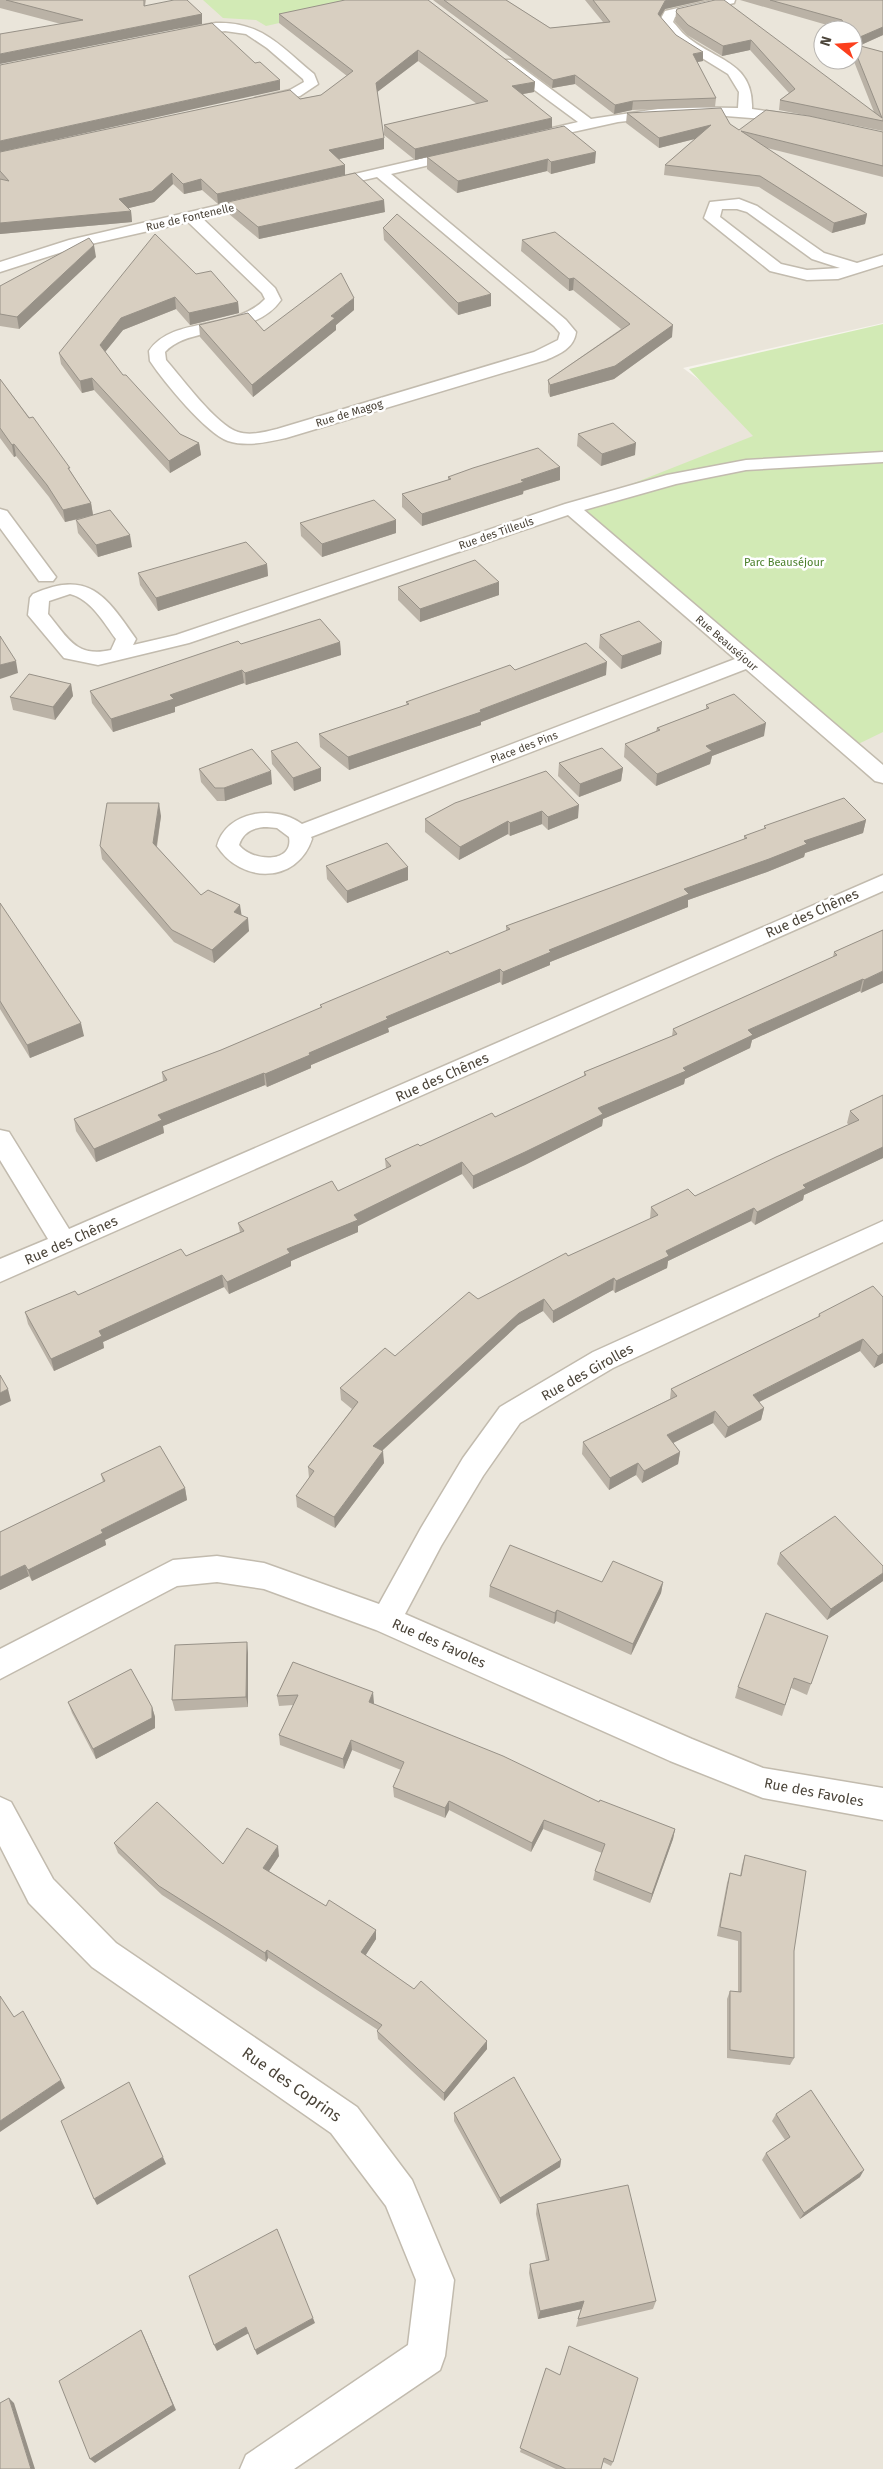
<svg xmlns="http://www.w3.org/2000/svg" width="883" height="2469" font-family="'Fira Sans',sans-serif">
<rect width="100%" height="100%" fill="#f6f3ec"/>
<!-- residential -->
<path fill="#eae5da" fill-rule="evenodd" d="M0,0h883v323l-200,45 34,25 44,44 122,289v1743h-883zM823,30h30v30h-30z"/>
<!-- green -->
<path fill="#d2eab5" d="M203,0h179l-116,26 -10,-6 -33,-2z
M883,324v408l-33,16 -279,-240 182,-72 -64,-67z"/>
<g fill="none" stroke-linecap="round" stroke-linejoin="round">
<defs>
<path id="street" d="M713,0h22l-1,3 -59,14 -2,5c4,4 8,10 13,14 30,25 68,26 66,73l48,7 2,3 -2,3 -87,-7 -42,1 -53,6 -86,19 -5,-1 -2,-3 2,-3 51,-12 -76,-56 -2,-3 2,-3h10l79,59 80,-12 67,1 1,-16 -11,-18 -52,-32 -17,-20 6,-11z
M216,23c46,-2 66,25 98,51l4,10 -18,12 -40,9 -5,-1 -2,-3 2,-3 35,-8 14,-8 -1,-3 -36,-31 -21,-14 -21,-3 -43,6 -7,-4 7,-4z
M463,149l5,1 2,3 -2,3 -77,18 175,146 10,12c-2,16 -16,22 -30,28l-260,78c-18,4 -39,9 -58,3 -22,-8 -64,-59 -78,-80l-1,-10c24,-36 85,-19 116,-52l-3,-6 -74,-71 -110,25 -78,25v-10l69,-22 194,-45 5,2 3,3 -3,3 -66,15 73,70 6,12c-27,39 -91,24 -116,52l1,8c16,18 50,65 72,72 12,4 27,0 39,-3l257,-77 24,-12 2,-7 -6,-7 -177,-149 -52,12 -7,-4 2,-3z
M739,199l18,7 67,47 33,10 26,-8v10l-45,14 -31,1 -37,-9 -66,-53 6,-16zM722,209h15l10,3 65,47 28,9 -33,2 -26,-6 -61,-47z
M883,452v10l-137,8 -70,14 -92,26 299,255v18l-8,-2 -129,-112 -435,168 1,2c-15,45 -71,45 -95,7 9,-35 58,-42 85,-22l433,-165 -167,-144 -379,128 -91,22 -34,-7 -36,-43 2,-17 3,-4c56,-25 73,2 103,45l-3,6 43,-10 389,-131 102,-29 79,-15zM70,594c21,5 34,29 46,45l-5,11c-35,8 -43,-12 -63,-36l1,-13zM267,827l10,1 12,9c5,27 -37,25 -50,8 4,-13 15,-18 28,-18z
M0,509l7,2 46,62 3,4 -3,4h-14l-39,-53z
M883,875v16l-883,391v-23l48,-20 -48,-79v-30l9,2 60,97z
M883,1221v21l-270,126 -93,55 -37,53 -42,70 -36,68 287,125 71,29 120,20v32l-120,-22 -93,-37 -294,-131 -112,-41 -47,-7 -40,4 -177,93v-30l173,-89 44,-4 47,7 115,41 42,-76 42,-70 37,-51 93,-55z
M0,1797l11,5 42,77 63,64 241,164 55,73 42,100 -9,76 -5,14 -146,99h-54l6,-14 162,-110 8,-65 -30,-74 -55,-73 -239,-166 -63,-64 -29,-57z"/>
</defs>
<!-- street casing -->
<use href="#street" stroke="#c2bbae" stroke-width="3"/>
<!-- street -->
<use href="#street" fill="#fff" fill-rule="evenodd"/>
</g>
<!-- wall -->
<path fill="#bab2a6" d="M0,0h146l-1,6 57,8v10h-141l-61,-16z
M433,0h73l44,28 53,-6 -18,-22h120l-40,9 -5,8 16,18 27,26 -6,1 19,36 -1,9 -83,3 -18,4 -39,-30 -23,4z
M715,0l159,112 -21,-53v-29h-12v-1l-101,-29h143v35l-24,11 24,6v79l-104,-21 1,-10 9,-7 -39,-43 -28,6 -35,-21 -12,-13 1,-10z
M279,14l256,68 -1,10 -11,2 29,34 -137,32 -31,-25v-10l93,-21 -59,-43 -41,31 7,46v11l-45,10 6,6v10l-127,29 -16,-14 -18,4 -11,-10 -19,18 -26,6 3,3 1,11 -132,12v-82l321,-57 26,-19 -68,-53z
M627,113l103,11 9,6 144,2v45l-116,-29 100,66 -2,10 -33,9 -73,-46 -95,-12 1,-10 30,-26 -36,9 -33,-25z
M564,126l31,37 -44,11 -4,-3 -90,22 -30,-24v-12z
M228,202l157,10 -126,27 -30,-25z
M383,228l108,78 -33,9 -74,-75z
M522,240l150,97 -58,42 -64,18 -2,-5v-12l73,-51 -48,-39 -4,1 -48,-40z
M96,257l-77,72 -19,-3v-40z
M196,274l42,28 1,11 -49,12 -14,-16 -53,21 -18,22 18,23 57,59 19,9 2,12 -31,18 -76,-83 -12,3 -21,-29 -2,-11z
M354,310l-18,15v5l-83,67 -53,-60 -1,-12 65,6z
M0,379l71,93 20,31 2,12 39,32 -34,10 -20,-24 -2,-13 16,-4 -27,6 -16,-25 -33,-41 -2,1 -14,-19z
M578,434l57,21 -34,11 -24,-20z
M560,467v13l-36,11 -1,3 -101,32 -20,-19v-13l46,-14v-3z
M300,523l96,10 -74,24 -21,-21z
M267,564l1,12 -110,35 -18,-26 -2,-12z
M398,587l101,8 -79,27 -22,-22z
M600,635l61,19 -40,15 -22,-21z
M340,642l1,13 -95,30 -2,-2 -69,24v5l-62,20 -21,-29 -2,-12 151,-47z
M515,670l91,5 -125,47v3l-132,45 -29,-23 -1,-13 88,-29 -1,-3z
M71,684l2,12 -18,24 -42,-10 -3,-13z
M706,705l58,31 -52,20 -2,8 -54,22 -32,-29 1,-13 31,-13 1,-3 49,-19z
M271,751l50,17v13l-27,10 -22,-27z
M559,763l64,5 -2,13 -42,16 -21,-21z
M199,769l73,15 -47,17h-8l-16,-19z
M546,771l32,47 -30,12 -6,-6 -32,12 -2,-2 -49,26 -34,-28v-13z
M161,816l-4,31 44,48 40,20 8,16 -35,32 -40,-21 -72,-83 -2,-13z
M866,820l-3,13 -58,20 -1,4 -37,15 -79,28v7l-138,55v3l-48,20 -2,-3 -112,46 1,4 -78,33v3l-44,19 -2,-2 -102,41 1,7 -68,29 -20,-31 -2,-12 89,-38 -1,-9 59,-22 100,-42 -1,-3 130,-51 56,-23v-5l238,-87v-3l20,-7v-3z
M326,866l82,1v13l-61,23 -20,-24z
M0,903l84,133 -54,22 -30,-49z
M883,930l-22,63 -1,-2 -108,49 -2,8 -65,31 -1,5 -81,35 -1,7 -77,39 -52,24 -11,-15 -104,52v6l-67,29v5l-62,28 -5,-7 -121,55 1,6 -50,23 -26,-47 -3,-12 53,-17 108,-39 54,-24 -2,-9 100,-32 48,-22 -1,-10 110,-42 89,-41v-4l88,-36 1,-7 160,-72 1,-5z
M883,1095v63l-79,37 -1,5 -48,25 -4,-4 -83,40 -1,7 -52,25 -2,-3 -60,33 -10,-12 -25,14 -136,126 2,12 -49,65 -38,-21 -1,-11 13,-18 -1,-11 44,-58 -11,-9 -1,-12 55,-32 83,-57 90,-43 82,-37 1,-12 44,-11 154,-71 -2,-2 3,-12z
M883,1297v66l-9,5 -14,-17 -101,51 5,6 -3,12 -36,18 -12,-15 -40,20 7,9 -2,12 -36,19 -6,-8 -27,15 -27,-36 1,-12 87,-43 1,-10 147,-72 1,-3z
M101,1474l84,14 2,12 -82,40 1,5 -74,36 -3,-5 -29,14v-58l103,-50z
M780,1553l103,28 -56,39 -50,-56z
M602,1582h61l-2,11 -30,62 -75,-34 -2,3 -65,-27 1,-11z
M828,1636l-21,59 -16,-7 -9,28 -47,-18 3,-11z
M248,1653v54l-73,4 -3,-11z
M293,1662l81,41v1l225,98 76,27 -2,10 -23,64 -57,-23 2,-9 7,-18 -59,-24 -12,23 -82,-42 -4,8 -51,-21 -1,-10 8,-17 -49,-20 -8,19 -64,-24 -1,-10 14,-30 -14,1 -2,-10z
M68,1702l84,5 3,10v11l-59,31 -24,-46z
M114,1843l109,21 56,-8 -10,15 57,35 50,24v9l-11,16 122,86v8l-43,52 -66,-62 -1,-8 1,-1 -110,-72 -2,4 -104,-67 -44,-42z
M745,1855l49,96v107l-4,7 -63,-7v-59l3,-8 8,1v-51l-21,-5 10,-53 3,-10 10,3 2,-11z
M454,2113l107,47 -1,7 -60,37 -46,-83z
M776,2114l84,63 -60,42 -38,-59 4,-7 19,-13 -13,-19z
M537,2204l119,97 -3,8 -77,18 5,-18 -43,10 -9,-46 1,-9 16,-4 -10,-46z
M546,2368l67,94 -2,4 -8,-4 -2,7h-45l-36,-17z"/>
<!-- shaded-wall -->
<path fill="#979187" d="M668,0h37l-40,9 -8,13 1,-8 7,-13z
M202,14v10l-202,40v-10z
M883,27v8l-29,13 -1,-8z
M751,40l-1,10 -28,6 1,-10z
M418,50v11l-42,32v-10z
M703,52v9l-11,2 1,-9z
M575,75v9l-23,4 1,-8z
M280,80v10l-280,62v-11z
M535,82l-1,10 -22,4v-10z
M633,101l-1,9 -18,4 1,-9z
M552,118v10l-137,32v-11z
M711,125l-1,10 -51,13v-10z
M384,138v11l-54,12 -1,-11z
M596,152l-1,11 -44,11v-12z
M548,159l-1,12 -90,22 1,-12z
M345,165v10l-127,29 -1,-10z
M172,173l1,11 -19,18 -33,8 -2,-11z
M201,179l1,11 -18,4 -1,-10z
M384,200l1,12 -126,27 -1,-12z
M131,211l1,11 -132,12v-11z
M867,214l-2,10 -33,9 2,-10z
M94,245l2,12 -77,72 -2,-12z
M574,278l-1,12 -4,1v-12z
M491,294v12l-33,9v-12z
M175,297l1,12 -53,21 -22,27 -1,-12 21,-27z
M354,298v12l-18,15v5l-83,67 -1,-12 79,-69z
M238,302l1,11 -49,12 -1,-12z
M673,325l-1,12 -58,42 -64,18v-12z
M92,378l2,12 -12,3 -2,-12z
M199,443l2,12 -31,18 -1,-12z
M636,443l-1,12 -34,11 1,-12z
M14,444l2,12 -2,1 -2,-12z
M560,467v13l-37,11v3l-101,32v-12l99,-34z
M91,503l2,12 -28,7 -2,-12z
M396,520v13l-74,24v-13z
M130,535l2,12 -34,10 -2,-12z
M267,564l1,12 -110,35 -2,-13z
M499,582v13l-79,27v-13z
M340,642l1,13 -95,30 -1,-12z
M662,642l-1,12 -40,15 1,-13z
M16,661l2,12 -18,6v-14z
M607,662l-1,13 -125,47v3l-132,45 -1,-13 132,-47z
M242,670l2,13 -69,24v5l-62,20 -2,-13 59,-24z
M71,684l2,12 -18,24 -2,-13z
M766,723l-2,13 -52,20 -2,8 -54,22 1,-12 49,-28z
M321,768v13l-27,10 -1,-13z
M623,768l-2,13 -42,16 1,-13z
M271,771l1,13 -47,17 -1,-13z
M159,803l2,13 -6,40 -2,-13z
M579,805l-1,13 -30,12v-13z
M542,811v13l-32,12v-13z
M866,820l-3,13 -58,20 -1,4 -37,15 -79,28v7l-138,55v3l-48,20 1,-13 46,-22 135,-61 120,-48z
M508,821v13l-49,26 1,-13z
M408,867v13l-61,23v-12z
M240,905l2,13 -8,-6z
M248,918l1,13 -35,32 -2,-13z
M500,969v13l-112,46 1,4 -78,33v3l-44,19 -2,-13 44,-21 77,-36z
M883,971v12l-22,10 3,-13z
M863,979l-3,12 -108,49 -2,8 -65,31 -1,5 -81,35 -1,7 -77,39 -52,24v-13l125,-68 85,-40 65,-38z
M81,1023l3,13 -54,22 -3,-13z
M264,1073l1,12 -102,41 1,7 -68,29 -2,-13 64,-34z
M883,1147v11l-79,37 -1,5 -48,25 2,-13 46,-27z
M462,1162v12l-104,52v6l-67,29v5l-62,28 -2,-12 60,-33 67,-34z
M754,1208l-3,13 -83,40 -1,7 -52,25 1,-12 50,-30z
M222,1275l2,12 -121,55 1,6 -50,23 -3,-12 48,-28z
M614,1278l-1,12 -60,33v-12z
M544,1299l-1,12 -25,14 -144,133 -1,-12 146,-133z
M863,1339l-3,12 -109,55 2,-11z
M883,1353v10l-9,5 4,-12z
M8,1389l3,12 -11,5v-13z
M764,1408l-3,12 -36,18 3,-11z
M715,1411l-2,12 -48,24 2,-12z
M383,1451l1,12 -49,65 -1,-11z
M680,1452l-2,12 -36,19 2,-12z
M638,1463l-2,12 -27,15 1,-12z
M185,1488l2,12 -82,40 1,5 -74,36 -4,-11 73,-40z
M25,1565l4,11 -29,14v-13z
M883,1573v8l-56,39 4,-11z
M663,1582l-2,11 -30,62 2,-11z
M557,1610l-1,11 -2,3 1,-11z
M247,1642l1,11v54l-2,-10z
M373,1692l1,11 -4,9 -1,-10z
M152,1707l3,10v11l-59,31 -3,-10z
M351,1740l1,10 -8,19 -1,-10z
M449,1801v9l-4,8v-10z
M544,1820l-1,9 -12,23 1,-9z
M675,1829l-2,10 -23,64 2,-9z
M278,1846l1,10 -14,21 -2,-9z
M376,1930v9l-14,22 -1,-9z
M267,1950l1,8 -2,4 -1,-9z
M487,2041v8l-43,52v-8z
M61,2080l4,8 -65,44v-11z
M163,2157l3,7 -69,41 -3,-6z
M561,2160l-1,7 -60,37v-6z
M864,2170l-4,7 -60,42 4,-6z
M584,2301l-2,8 -44,10 2,-8z
M313,2318l2,5 -58,32 -2,-5z
M246,2327l3,6 -32,18 -3,-6z
M141,2330l3,6 32,74 -81,53 -5,-4z
M9,2398l5,5 21,66h-4z"/>
<!-- building -->
<path fill="#d8cfc1" stroke="#979187" d="M6,0h138v6l30,-6h13l15,14 -202,40v-20l83,-14z
M345,0h83l107,82 -23,4 40,32 -137,31 -31,-24 104,-24 -70,-51 -42,33 8,55 -55,12 16,15 -128,29 -16,-15 -18,5 -11,-11 -20,18 -33,8 12,12 -131,12v-44l9,2 -9,-10v-19l290,-62 10,9 21,-4 32,-24 -74,-57z
M444,0h62l44,28 60,-6 -17,-22h75l-3,1 -7,13 18,21 27,17 -10,2 23,44 -83,3 -18,4 -40,-30 -22,5z
M715,0h9l158,118 -29,-72v-2l30,8v69l-103,-21 15,-11 -44,-49 -28,6 -35,-21 -12,-13 1,-3z
M770,0h113v27l-30,13v-10h-7l-4,-10z
M212,23l43,40 5,-1 20,18 -280,61v-76z
M721,108l9,16 9,6 27,-20 43,6 74,16v34l-142,-35 126,83 -33,9 -74,-47 -95,-11 46,-40 -52,13 -32,-25z
M564,126l32,26 -45,10 -3,-3 -90,22 -31,-24z
M355,173l29,27 -126,27 -30,-25z
M397,214l94,80 -33,9 -75,-75z
M555,232l118,93 -58,41 -65,19 -2,-5 82,-56 -56,-46 -5,1 -47,-39z
M155,234l41,40 15,-3 27,31 -49,11 -14,-16 -54,21 -21,27 23,30h3l54,59 19,9 -30,18 -77,-83 -12,3 -21,-28z
M89,238l5,7 -77,72 -17,-3v-28z
M341,273l13,25 -23,18 4,2 -83,67 -53,-60 49,-12 16,18z
M0,379l29,39 4,-1 37,51h-2l23,35 -28,7 -16,-25 -33,-41 -2,1 -12,-17z
M613,423l23,20 -34,11 -24,-20z
M538,448l22,19 -39,13 3,2 -102,32 -20,-20 49,-15 -3,-2 25,-9z
M374,500l22,20 -74,24 -22,-21z
M110,510l20,25 -34,10 -20,-25z
M246,542l21,22 -111,34 -18,-25z
M475,560l24,22 -79,27 -22,-22z
M320,619l20,23 -95,31 -3,-3 -72,25 4,4 -63,20 -21,-28 148,-50 3,3z
M639,621l23,21 -40,14 -22,-21z
M0,636l16,25 -16,4z
M586,643l21,19 -127,48 1,2 -133,45 -29,-23 90,-30 -3,-2 104,-37 5,5z
M29,674l42,10 -18,23 -43,-10z
M734,694l32,29 -60,23 6,5 -55,23 -32,-30 35,-14 -3,-2 52,-20 -3,-3z
M297,742l24,26 -28,10 -22,-27z
M602,748l21,20 -43,16 -21,-21z
M252,749l19,22 -47,17h-9l-16,-19z
M546,771l33,34 -31,12 -6,-6 -32,12 -2,-2 -48,26 -35,-28 30,-16z
M844,798l22,22 -62,21 3,3 -38,15 -85,30 5,5 -140,56 2,2 -48,20 -3,-3 -114,48 2,2 -79,34 1,2 -45,19 -1,-1 -106,42 4,5 -68,29 -20,-30 93,-39 -5,-8 59,-22 101,-43 -2,-2 83,-35 45,-19 2,3 60,-25 -4,-3 241,-88 -3,-2 22,-8 -2,-2z
M107,803h52l-6,40 48,52 7,-5 32,15 -6,7 14,6 -36,32 -40,-20 -72,-84z
M387,843l21,24 -61,24 -21,-25z
M0,903l81,120 -54,22 -27,-44z
M883,930v41l-19,9 -1,-1 -115,51 5,5 -70,33 3,3 -88,37 5,6 -78,38 -52,24 -11,-14 -108,53 4,5 -71,29 3,4 -63,29 -5,-7 -123,56 3,5 -51,23 -26,-47 50,-21 3,4 103,-46 5,7 58,-25 -6,-8 94,-42 6,10 53,-25 -6,-7 33,-15 2,2 72,-33 3,4 91,-42 -2,-3 93,-38 -4,-5 164,-74 -3,-3z
M883,1095v52l-80,38 3,3 -49,24 -3,-4 -88,43 3,5 -53,25 -2,-3 -61,33 -9,-12 -25,14 -146,133 10,5 -49,66 -38,-21 18,-25 -6,-4 50,-65 -18,-14 45,-40 10,8 74,-64 9,7 88,-46 2,3 90,-41 -7,-8 37,-18 7,7 81,-39 83,-37 -9,-9z
M873,1286l10,11v56l-5,3 -15,-17 -110,56 11,13 -36,19 -13,-16 -48,24 13,17 -36,19 -6,-8 -28,15 -27,-36 94,-46 -6,-7 149,-73 -1,-2z
M0,1375l8,14 -8,4z
M160,1446l25,42 -84,42 2,3 -75,37 -3,-5 -25,12v-45l105,-51 -4,-7z
M835,1516l48,50v7l-52,36 -51,-56z
M510,1545l92,37 11,-21 50,21 -30,62 -76,-34 -2,3 -65,-27z
M766,1613l62,23 -17,48 -17,-6 -9,27 -47,-18z
M247,1642l-1,55 -74,3 3,-55z
M293,1662l80,30 -4,10 134,54 96,46 1,-2 75,29 -23,65 -57,-23 10,-27 -61,-24 -12,23 -83,-42 -4,7 -52,-21 11,-25 -53,-22 -8,19 -64,-24 19,-40 -21,1z
M131,1669l21,38v11l-59,31 -25,-47z
M157,1802l66,62 24,-36 31,18 -15,22 63,38 3,-6 47,30 -15,22 53,37 7,-8 66,60 -43,52 -67,-62 5,-6 -115,-75 -2,3 -106,-67 -45,-43z
M745,1855l61,16 -12,80v107l-64,-8v-59l11,1v-60l-21,-5 10,-54 11,3z
M0,1996l14,21 9,-6 38,69 -61,41z
M514,2077l47,83 -61,38 -46,-85z
M129,2082l34,75 -69,42 -33,-78z
M811,2090l53,80 -60,43 -38,-60 24,-16 -14,-23z
M628,2185l28,116 -78,18 6,-18 -44,10 -10,-47 19,-4 -12,-56z
M277,2229l36,89 -58,32 -9,-23 -32,18 -25,-69z
M141,2330l32,75 -83,54 -31,-78z
M569,2346l69,32 -25,84 -9,-4 -3,11h-35l-46,-21 26,-80 14,7z
M9,2398l22,71h-31v-66z"/>
<g text-anchor="middle" stroke-width="5" stroke-linejoin="round" paint-order="stroke">
<!-- far-street labels -->
<g font-size="11" fill="#4b4439" stroke="#fff">
<text transform="translate(190 217) rotate(-13)" y="4">Rue de Fontenelle</text>
<text transform="translate(349 413) rotate(-17)" y="4">Rue de Magog</text>
<text transform="translate(496 533) rotate(-19)" y="4">Rue des Tilleuls</text>
<text transform="translate(727 643) rotate(41)" y="4">Rue Beauséjour</text>
<text transform="translate(524 747) rotate(-21)" y="4">Place des Pins</text>
</g>
<!-- far-park labels -->
<g font-size="11" fill="#4a7f2a" stroke="#fff">
<text x="784" y="566">Parc Beauséjour</text>
</g>
<!-- street labels -->
<g font-size="14" fill="#4b4439" stroke="#fff">
<text transform="translate(812 913) rotate(-24)" y="5">Rue des Chênes</text>
<text transform="translate(442 1077) rotate(-24)" y="5">Rue des Chênes</text>
<text transform="translate(71 1240) rotate(-24)" y="5">Rue des Chênes</text>
<text transform="translate(587 1372) rotate(-29)" y="5">Rue des Girolles</text>
<text transform="translate(439 1643) rotate(24)" y="5">Rue des Favoles</text>
<text transform="translate(814 1792) rotate(11)" y="5">Rue des Favoles</text>
</g>
<!-- near-street labels -->
<g font-size="16" fill="#4b4439" stroke="#fff">
<text transform="translate(292 2084) rotate(35)" y="6">Rue des Coprins</text>
</g>
</g>
<!-- north arrow -->
<g transform="translate(838 45) rotate(287)"><circle r="24" fill="#ffffff" stroke="#b7b4b0"/>
<path d="M0-4L9 19L0 12L-9 19Z" fill="#fc3f1d"/>
<text y="-8" font-size="14" font-weight="bold" text-anchor="middle" fill="#4b4439">N</text>
</g>
</svg>
